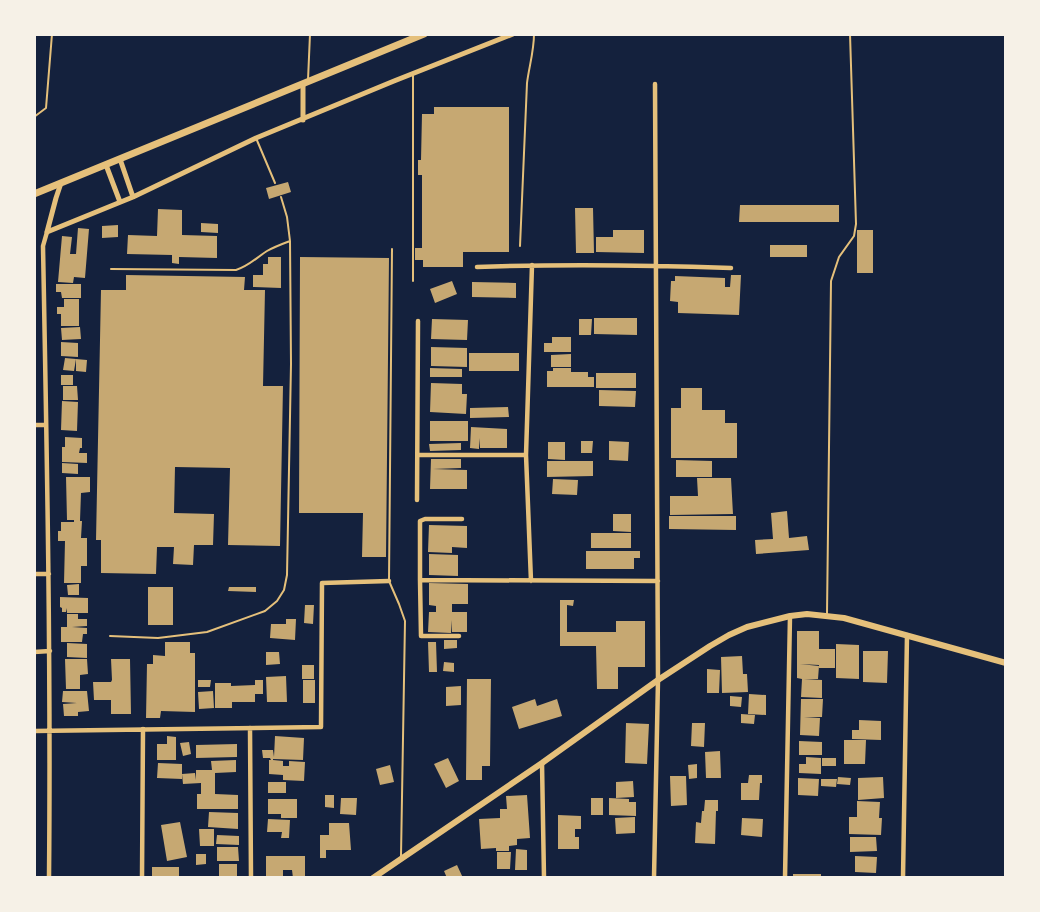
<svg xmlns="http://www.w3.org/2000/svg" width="1040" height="912" font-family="Signika,sans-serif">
<rect width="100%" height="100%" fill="#14213d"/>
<!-- building -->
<path fill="#c6a872" d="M434,107h75v145h-46v15h-40v-7h-8v-12h7v-73h-4v-15h3l1,-46h12z
M288,182l3,10 -22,7 -3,-11z
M740,205h99v17h-100z
M575,208h18l1,45h-18z
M158,209l24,1v25l35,1v22l-38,-1v7l-7,-1v-8l-45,-1 1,-19 29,1z
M201,223l17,1v9l-17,-1z
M118,225v12l-16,1v-12z
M78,228l11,1 -4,49 -11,-1 -1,6 -15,-1 4,-46 10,1 -2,17h6z
M613,230h31v23l-48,-1v-15h17z
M857,230h16v43h-16z
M770,245h37v12h-37z
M268,257h13v31l-28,-1v-12h10v-11h5z
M300,257l89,1 -3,299h-24l1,-44h-64z
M126,275l119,2 -1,13h21l-2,96h20l-3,160 -52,-1 2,-77 -55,-1 -1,46 40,1 -1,31h-19l-1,20 -20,-1 1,-17h-17l-1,27 -55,-1v-33h-5l5,-250h25z
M731,275h10l-2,40 -61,-2v-11l-8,-1 1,-20h4v-5l50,2v9h5z
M452,281l5,13 -22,9 -5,-14z
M472,282l44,1v15l-44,-1z
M56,284h25v14h-19l-1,-6h-5z
M64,299h15v27h-18v-12h-4v-7h7z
M594,318h43v17l-43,-1z
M432,319l36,1 -1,20 -36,-1z
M579,319h13l-1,16h-12z
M80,327l1,12 -19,1 -1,-12z
M552,337h19v15h-27v-9h8z
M61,342l17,1v14l-17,-1z
M431,347l36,1v19l-36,-1z
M469,353h50v18h-50z
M571,354v13h-20v-12z
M65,358l11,1 -2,12 -11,-1z
M76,359l11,1 -1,12 -10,-1z
M430,368l32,1v8h-32z
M553,368h18v4h17v5h6v10h-47v-16h6z
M596,373h40v15h-40z
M61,375h12v10h-12z
M431,383l31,1v10h5l-1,20 -36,-2z
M63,386h14l1,14h-15z
M681,388h21v22h23v13h12v35h-66v-50h10z
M599,390l37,1 -1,16 -36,-1z
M62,401l16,1 -1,29 -16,-1z
M508,407l1,10 -39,1v-10z
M430,421h38v20h-38z
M471,427l36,2v19h-27l-1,-10v11l-9,-1z
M65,437l17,1v10h-2l-1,5h8v10l-25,-1v-15h3z
M581,441h12l-1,12h-11z
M609,441l20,1 -1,19 -19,-1z
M548,442h17v18l-17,-1z
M461,443v7l-31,1 -1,-7z
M431,459h30v9l-28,1 34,1v19h-37z
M676,460l36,1v16h-36z
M547,461h46v15l-46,1z
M62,463l16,1v10l-16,-1z
M66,477h24v15l-9,1 -1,28h2l-1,17 -8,-1 14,1v28h-6v17h-17l1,-42h-7v-10h3v-9h13v-2h-7z
M697,478h34l2,36 -63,1v-19h28z
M553,479l25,1 -1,15 -25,-1z
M787,511l2,27 18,-2 2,14 -53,4 -1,-14 18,-1 -2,-26z
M613,514h18v18l-18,-1z
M669,516h67v14l-67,-1z
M429,525l38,1v22l-15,-1v6l-24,-1z
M591,533h40v15h-40z
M586,551h54v7h-6v11h-48z
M429,554l29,1v21l-29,-1z
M429,583l39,1v20h-16v8h15v20h-15v-12l-1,13 -23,-1 1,-20h7v-6l-7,-1z
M79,584v11h-11l-1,-10z
M148,587h25v38h-25z
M229,587h27v5l-28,-1z
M60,597l28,1v15h-21v-5l-1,4h-4v-4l-2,-1z
M560,600h14l-1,6 -6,-1v27h49v-11h29v46h-27v22h-21l-1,-43h-36z
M305,605h9l-1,19 -9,-1z
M67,614h11v5h9v7l-15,1 15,1v6h-4l-1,8h-21v-15h6z
M286,619h10l-1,21 -25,-2 1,-14h15z
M797,631h22v18h16v19h-16v-3l-19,-1 19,2 -1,13h-14l18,1v18l-21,-1 1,-18 -5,-1z
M444,640h13v8l-13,1z
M165,642h25v11h5v59l-34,-1 -1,7h-14l1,-54h6v-9l12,1z
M428,642h8l1,30h-8z
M67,643l20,1v14l-20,-1z
M836,644l23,1v34l-23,-1z
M863,651h25l-1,32 -24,-1z
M266,652h13l1,12 -14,1z
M742,656l1,18h4l1,18 -26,1 -1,-36z
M65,659h22l1,15 -8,1v14h-14z
M111,659h19l1,55h-20v-14h-17l-1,-18h18l1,-2z
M444,662l10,1v9l-11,-1z
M302,665h12v14h-12z
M707,669l13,1 -1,23h-12z
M286,676l1,26h-20l-1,-25z
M467,679h24l-1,87h-8v14h-16z
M198,680h13l-1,7h-12z
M255,680h8v14h-8v8h-23v6h-17v-25h16v3l24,-1z
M303,680h12v23h-12z
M461,686v19l-15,1v-19z
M63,691h24l2,20 -11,1v4h-14l-1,-12 14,-1 -15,-1z
M213,691l1,17 -15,1 -1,-17z
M749,694l17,1v20l-18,-1z
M730,696l12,1 -1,10 -11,-1z
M535,699l2,7 20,-7 5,17 -43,13 -7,-22z
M801,699h22l-1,18h-18l16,1 -1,18 -19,-1z
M741,714l14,1 -1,9 -13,-1z
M859,720l22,1v19l-29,-1v-9h7z
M626,723l23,1 -2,40 -22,-1z
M692,723h13l-1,24 -13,-1z
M167,736l9,1v23h-19v-16h10z
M275,736l29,2 -1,22 -30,-1v1l10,1v5h6v-5l16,1 -1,19 -21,-1v-5l-14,-1v-14h2l-1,-2h-7l-1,-8h11l1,7z
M844,740h22l-1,24h-21z
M799,741l23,1v13h-23z
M189,742l2,12 -8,2 -3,-13z
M237,744v13l-41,1v-13z
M720,751l1,27h-15l-1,-26z
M806,757l15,1v16l-22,-1v-9h7z
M448,758l11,23 -13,7 -12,-24z
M822,758h14v8h-14z
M236,760v12l-21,1v21l23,1v14h-41v-15h4v-11l-18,1 -1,-10 13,-1 1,7v-10h16l-1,-9z
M158,763l24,1v15l-25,-1z
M697,764v14l-8,1 -1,-14z
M390,765l4,17 -14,3 -4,-16z
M749,775h13v8h-2l-1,17h-18v-17h7z
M670,776h16l1,29 -16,1z
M838,777l13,1 -1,7 -13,-1z
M883,777l1,21 -26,2v-22z
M798,778l21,1 -1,17 -20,-1z
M821,779h16l-1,8 -15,-1z
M633,781l1,16 -18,1v-16z
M268,782h18v11h-18z
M325,795h9v13l-9,-1z
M527,795l3,43 -13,1v6l-8,1v5h-13v-3l-15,1 -2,-30 21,-1v-9h7l-1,-13z
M341,798h16l-1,17 -16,-1z
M591,798h12v17h-12z
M609,798l20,1v3h7v14l-27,-1z
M268,799h29v19h-16v-4h-13z
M705,800h13v11h-2l-1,33 -20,-1 1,-21 5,1 1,-12h2z
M857,801l23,1 -1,16h3l-1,17 -32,-1v-17h8z
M209,812l29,1v16l-30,-2z
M558,815l23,1v13h-6v8h4v12h-21z
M635,817v16l-19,1 -1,-16z
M742,818l21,1 -1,18 -21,-2z
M268,819l22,1 -1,18h-8l1,-6h-15z
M180,822l7,35 -20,4 -6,-36z
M329,823h20l2,27h-25v8h-6v-23h9z
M199,829h15v17h-14z
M217,835l22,1v9l-23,-1z
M850,837h26l1,14 -27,1z
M217,847h21l1,14h-22z
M516,849l11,1v20h-12z
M497,852h14l-1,17h-13z
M196,854h10v10l-10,1z
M266,856h39v22h-12l-1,-8h-9v8h-17z
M855,856l22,1 -1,16 -21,-1z
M219,864h18v14h-18z
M457,865l6,13h-16l-3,-7z
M152,867h27v10l-27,1z
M793,874h28v4h-28z"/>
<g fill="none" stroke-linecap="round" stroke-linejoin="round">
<!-- service -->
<path stroke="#e5c07b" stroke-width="2" d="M308,80l2,-46
M34,117l12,-9 6,-74
M256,138l19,45
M520,246l7,-163c2,-16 7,-32 7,-49
M392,249l-3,332 10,23 6,17 -4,235
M111,269l125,1c13,-4 20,-12 31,-19 7,-4 15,-7 23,-10
M413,281v-205
M827,614l4,-333 8,-24 15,-21 2,-12 -6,-190
M110,636l48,2 49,-6 58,-21 12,-10 7,-11 3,-15 4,-211 -1,-123 -3,-24 -6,-20"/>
<!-- minor -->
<path stroke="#e5c07b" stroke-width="4.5" d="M47,232l-4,14c4,211 8,421 6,632
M477,267c84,-3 169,-2 254,1
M34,425h12
M418,455h108
M417,500l1,-179
M462,519h-37l-5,2v59l238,1
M34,574h15
M420,580l1,56h38
M531,581l-5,-126 6,-190
M34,652l16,-1
M250,728l1,150
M34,731l287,-4 1,-144 67,-2
M542,763l2,115
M142,878l1,-149
M654,878l4,-198 -3,-596
M785,878l5,-262
M903,878l4,-243"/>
<!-- tertiary -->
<path stroke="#e5c07b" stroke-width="5" d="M303,84v36
M120,159l13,38
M106,165l14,37
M47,232l86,-35 123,-59 138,-57 119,-47
M47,232l9,-34 5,-15"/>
<!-- secondary -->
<path stroke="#e5c07b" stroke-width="6" d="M373,878l169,-115 116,-83 52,-34 19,-11 18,-8 43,-11 17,-2 37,4 162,45"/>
<!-- primary -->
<path stroke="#e5c07b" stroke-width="7" d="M34,194l390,-160"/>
</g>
<!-- border -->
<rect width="1040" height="912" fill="none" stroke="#f6f1e7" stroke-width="72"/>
</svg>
